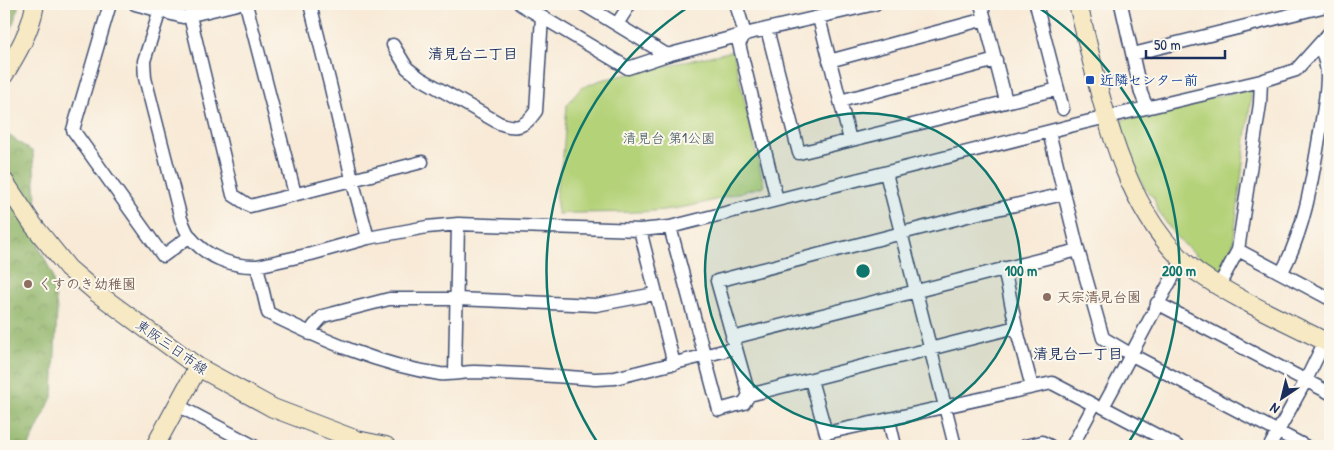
<svg xmlns="http://www.w3.org/2000/svg" width="1334" height="450" font-family="'Patrick Hand','Klee One',sans-serif">
<defs>
<pattern id="forest-crowns" width="20" height="18" patternUnits="userSpaceOnUse" patternTransform="scale(1.25)"><rect width="20" height="18" fill="#8fb468"/><path d="M2 6a3 3 0 1 1 6 0M12 15a3 3 0 1 1 6 0" fill="none" stroke="#749359"/></pattern>
</defs>
<rect width="100%" height="100%" fill="#fbf7ec"/>
<filter id="ink" filterUnits="userSpaceOnUse"><feTurbulence type="fractalNoise" baseFrequency=".02" numOctaves="2"/><feDisplacementMap in="SourceGraphic" scale="10" xChannelSelector="R" yChannelSelector="G"/><feConvolveMatrix kernelMatrix="1 2 1 2 8 2 1 2 1" color-interpolation-filters="sRGB"/></filter>
<filter id="wash" filterUnits="userSpaceOnUse"><feTurbulence type="fractalNoise" baseFrequency=".0096" numOctaves="4" result="noise"/><feDisplacementMap in="SourceGraphic" scale="20" xChannelSelector="R" yChannelSelector="G"/><feGaussianBlur stdDeviation="1.12" result="paint"/><feColorMatrix in="noise" values="0 0 0 0 0 0 0 0 0 0 0 0 0 0 0 0 0 1.4 0 .05"/><feComposite in="paint" operator="in"/></filter>
<g filter="url(#wash)">
<rect width="100%" height="100%" fill="#f8ead7"/>
<!-- forest -->
<path fill="url(#forest-crowns)" stroke="#557263" d="M4,4h13l1,4 -9,29 -5,8z
M4,132l29,20 6,95 13,27 5,36 -4,85 -24,51h-25z"/>
<!-- green -->
<path fill="#b4d278" stroke="#68806b" d="M733,51l31,135c-28,7 -57,18 -86,22 -40,7 -80,3 -120,6l-2,-21 7,-38 4,-50 14,-17 20,-8z
M1252,89l-20,164 -11,20 -16,-10 -30,-27 -18,-27 -3,-11 -8,-7 -13,-27 -11,-29v-15l96,-24z"/>
</g>
<g filter="url(#ink)">
<g fill="none" stroke-linecap="round" stroke-linejoin="round">
<defs>
<path id="street" d="M110,4l-37,126 90,126 27,-20
M135,4l48,13 54,-13
M162,4l-18,57 1,17 36,141c3,6 5,13 9,18 16,20 42,30 67,29l54,-12 57,-16 59,-11 31,-3 182,6 30,-3 416,-105 175,-41 35,-11 34,-38
M246,4l49,190
M310,4l20,80 22,95 16,59
M520,4l108,64 39,-13 78,-21 130,-30
M583,4l84,51
M736,4l9,30 -6,10 38,156
M981,4l25,97
M1036,4l27,105
M1121,4l20,89 6,15
M190,16l43,179 17,11 172,-44
M819,18l31,122
M617,24l13,-20
M767,29l32,124 259,-64
M393,45l14,23 13,10 79,45c18,7 26,4 37,-12l6,-94
M1133,54l197,-49
M829,61l156,-42
M1261,81l-1,23 -22,146 92,49
M840,101l156,-41
M1049,132l29,118 25,88 29,17 173,91
M886,173l69,273
M670,227l49,183 25,-7 5,-8 -32,-114 262,-68 85,-19
M640,230l34,134
M257,266l11,47c55,27 110,52 172,61 11,1 23,-2 34,-2 41,1 81,4 122,7l19,-1 120,-30
M1004,268l12,59 16,60
M1282,272c23,-44 30,-91 38,-140 3,-19 7,-38 7,-57 0,-10 -4,-21 -7,-30
M1223,278l15,-28
M1157,303l173,90
M310,334l4,-8 9,-10 66,-17h68l139,6 59,-11
M732,338l346,-88
M455,373l3,-149
M811,380l15,53 226,-50 42,22 -22,41
M749,395l267,-68
M177,405l77,41
M889,420l6,26
M1025,446l17,-4 8,4
M1177,446l-74,-39c27,-49 52,-100 80,-148
M1270,446l36,-66 19,-39"/>
<path id="secondary" d="M1078,4c22,87 42,211 119,268 41,29 89,49 133,72
M4,75c14,-23 27,-45 31,-71
M4,181l30,45 34,42 29,25 101,74 75,41 84,32 29,6
M155,446l43,-79"/>
</defs>
<!-- street casing -->
<use href="#street" stroke="#3c4b70" stroke-width="15"/>
<!-- secondary casing -->
<use href="#secondary" stroke="#3c4b70" stroke-width="20"/>
<!-- street -->
<use href="#street" stroke="#fff" stroke-width="12"/>
<!-- secondary -->
<use href="#secondary" stroke="#f6e9c3" stroke-width="18"/>
</g>
</g>
<!-- distance rings -->
<circle cx="863" cy="271" r="158" fill="#0f766e" fill-opacity=".12"/>
<g fill="none" stroke="#0f766e" stroke-width="2.5">
<circle cx="863" cy="271" r="158"/>
<path d="M599 445A316 316 0 0 1 693 4M1033 4A316 316 0 0 1 1127 445"/>
</g>
<!-- markers -->
<rect fill="#1a4fb4" stroke="#fbf7ec" stroke-width="2" x="1085" y="75" width="10" height="10" rx="2.5"/>
<g fill="#8d6e63" stroke="#fbf7ec" stroke-width="2">
<circle cx="28" cy="284" r="5"/>
<circle cx="1047" cy="297" r="5"/>
</g>
<g text-anchor="middle" stroke-width="4" stroke-linejoin="round" paint-order="stroke">
<!-- transit labels -->
<g font-size="14" font-weight="bold" fill="#164399" stroke="#fbf7ec" text-anchor="start">
<text x="1100" y="85">近隣センター前</text>
</g>
<!-- park labels -->
<g font-size="14" fill="#415864" stroke="#fbf7ec">
<text x="669" y="143">清見台 第1公園</text>
</g>
<!-- education labels -->
<g font-size="14" font-weight="bold" fill="#785e54" stroke="#fbf7ec" text-anchor="start">
<text x="38" y="289">くすのき幼稚園</text>
<text x="1057" y="302">天宗清見台園</text>
</g>
<!-- street labels -->
<g font-size="14" fill="#1b2f5e" stroke="#fbf7ec">
<text transform="translate(172 347) rotate(35)" y="5">東阪三日市線</text>
</g>
<!-- neighbourhood labels -->
<g font-size="15" font-weight="bold" fill="#1b2f5e" stroke="#fbf7ec">
<text x="473" y="59">清見台二丁目</text>
<text x="1078" y="359">清見台一丁目</text>
</g>
</g>
<circle cx="863" cy="271" r="8" fill="#0f766e" stroke="#fbf7ec" stroke-width="2.5"/>
<g font-size="15" text-anchor="middle" font-weight="bold" fill="#0f766e" stroke="#fbf7ec" stroke-width="4" stroke-linejoin="round" paint-order="stroke">
<text x="1021" y="276">100 m</text>
<text x="1179" y="276">200 m</text>
</g>
<!-- margin -->
<rect width="1334" height="450" fill="none" stroke="#fbf7ec" stroke-width="20"/>
<!-- north arrow -->
<g transform="translate(1282 398) rotate(215)" stroke="#fbf7ec" stroke-width="4" paint-order="stroke">
<path d="M0-4L9 19L0 12L-9 19Z" fill="#1b2f5e"/>
<text y="-8" font-size="14" font-weight="bold" text-anchor="middle" fill="#1b2f5e">N</text>
</g>
<!-- scale -->
<path d="M1146 50v8h79v-8" fill="none" stroke="#1b2f5e" stroke-width="2.5"/>
<text x="1154" y="50" font-size="15" fill="#1b2f5e" stroke="#fbf7ec" stroke-width="4" paint-order="stroke">50 m</text>
</svg>
